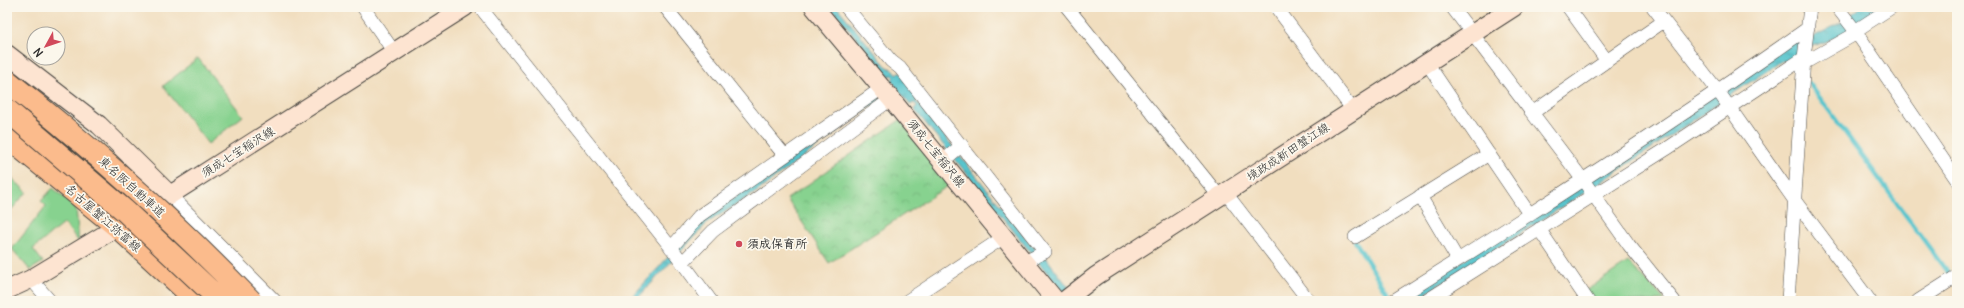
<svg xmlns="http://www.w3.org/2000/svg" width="1964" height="308" font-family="Delius,'Klee One',sans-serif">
<defs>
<pattern id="park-crowns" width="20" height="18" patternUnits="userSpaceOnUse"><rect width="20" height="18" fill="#87d28f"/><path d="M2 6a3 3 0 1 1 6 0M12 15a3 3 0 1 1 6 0" fill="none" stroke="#75b47c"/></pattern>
<pattern id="water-ripples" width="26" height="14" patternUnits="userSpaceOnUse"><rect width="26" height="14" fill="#58c5cd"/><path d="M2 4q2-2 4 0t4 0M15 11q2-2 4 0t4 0" fill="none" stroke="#49a0a7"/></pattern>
</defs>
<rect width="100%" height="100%" fill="#fbf7ec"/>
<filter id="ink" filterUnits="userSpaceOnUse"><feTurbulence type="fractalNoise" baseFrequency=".025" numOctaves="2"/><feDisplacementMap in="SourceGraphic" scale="8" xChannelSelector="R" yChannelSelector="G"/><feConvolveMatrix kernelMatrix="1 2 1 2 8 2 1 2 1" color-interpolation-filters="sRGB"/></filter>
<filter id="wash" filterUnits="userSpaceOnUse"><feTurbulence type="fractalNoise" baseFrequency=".012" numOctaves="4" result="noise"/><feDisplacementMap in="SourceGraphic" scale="16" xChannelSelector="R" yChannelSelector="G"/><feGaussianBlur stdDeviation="0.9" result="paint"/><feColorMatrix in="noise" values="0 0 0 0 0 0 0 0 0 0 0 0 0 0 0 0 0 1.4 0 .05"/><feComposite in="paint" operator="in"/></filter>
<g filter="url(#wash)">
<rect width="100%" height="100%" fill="#f1debf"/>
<!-- green -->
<path fill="#87d28f" stroke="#597e5d" d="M198,58l45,58 -35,28 -45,-58z
M7,174l20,18 -16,18 -4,-5z
M53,188l23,20 3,34 -15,-19 -31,26 10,13 -13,8 -18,-21 34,-43 -5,-5z
M1628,262l38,39h-75l-6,-10z"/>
<!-- park -->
<path fill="url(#park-crowns)" stroke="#597e5d" d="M900,120l51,64 -122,79 -42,-64z"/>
<!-- water -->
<path fill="url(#water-ripples)" stroke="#42787c" d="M830,7h7l49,59 9,5 2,4 3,-3 20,25 -4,4 3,4 4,-3 3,4v7l105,131 16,15 32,42h-9l-156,-192 3,-3 -3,-3 -4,2 -19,-25 3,-2 -3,-3 -2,2z
M1861,7h21c-24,17 -52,39 -83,41l-7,13 -12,1 -180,121 -186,118h-12l399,-267 8,5 33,-17z
M877,94l4,5 -123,92 -51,32 -72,78h-7l74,-81z"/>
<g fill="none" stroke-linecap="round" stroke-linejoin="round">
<!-- stream -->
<path stroke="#58c5cd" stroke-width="4.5" d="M1439,7l2,2
M1809,83l141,193
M1355,241l34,55"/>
</g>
</g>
<g filter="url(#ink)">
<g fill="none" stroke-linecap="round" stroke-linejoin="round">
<defs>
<path id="street" d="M363,7l31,45
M480,7l193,243 38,51
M665,7l120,149
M846,7l45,54 9,7 145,184 -21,10
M1067,7l152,189
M1276,7l77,103
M1452,7l131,173 46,65 45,56
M1568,7l39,54
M1653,7l65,84 77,110 75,100
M1837,7l17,22 103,151
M1855,31l37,-24
M1427,63l103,152
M1804,63l53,-30
M1532,113l132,-92
M942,162l20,-17
M1225,192l84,109
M170,195l105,106
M1420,196l38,64
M1539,229l49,72
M1355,237l134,-83
M671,248l28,-32 183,-128
M682,263l31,-32 178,-132
M31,279l19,22
M907,301l97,-64
M1393,301c140,-88 279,-177 415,-273
M1426,301l242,-153 136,-90
M1788,301l16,-243 6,-51
M1918,301l39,-25"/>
<path id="secondary" d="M814,7l77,92 165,202
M7,54l92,71 71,70
M7,290l24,-11 139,-84 295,-188
M1064,301l32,-25 418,-269"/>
<path id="primary" d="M7,138l109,89 80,74"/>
</defs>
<!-- street casing -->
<use href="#street" stroke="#494641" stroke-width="14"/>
<!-- secondary casing -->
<use href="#secondary" stroke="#494641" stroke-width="20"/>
<!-- primary casing -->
<use href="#primary" stroke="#494641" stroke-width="22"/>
<!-- street -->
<use href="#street" stroke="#fff" stroke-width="13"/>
<!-- secondary -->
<use href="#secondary" stroke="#fde4d1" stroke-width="18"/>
<!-- primary -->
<use href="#primary" stroke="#fbbb8c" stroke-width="20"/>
<defs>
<path id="highway-bridge" d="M7,81c86,68 168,141 244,220
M7,110l117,100 97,91"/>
</defs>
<!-- highway-bridge casing -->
<use href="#highway-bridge" stroke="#494641" stroke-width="24" stroke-linecap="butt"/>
<!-- highway-bridge -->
<use href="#highway-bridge" stroke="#fbbb8c" stroke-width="22"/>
</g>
</g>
<!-- markers -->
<circle fill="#d1495b" stroke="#fbf7ec" stroke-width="1.5" cx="739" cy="244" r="4"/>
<g text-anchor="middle" stroke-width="3.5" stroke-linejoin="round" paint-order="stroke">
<!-- street labels -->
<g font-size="12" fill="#2b2b2b" stroke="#fbf7ec">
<text transform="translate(238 152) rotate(-32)" y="4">須成七宝稲沢線</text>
<text transform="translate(1288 152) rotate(-33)" y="4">境政成新田蟹江線</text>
<text transform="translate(936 153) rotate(51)" y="4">須成七宝稲沢線</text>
<text transform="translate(132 187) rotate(42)" y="4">東名阪自動車道</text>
<text transform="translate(103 218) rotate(41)" y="4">名古屋蟹江弥富線</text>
</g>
<!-- poi labels -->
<g font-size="12" font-weight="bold" fill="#2b2b2b" stroke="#fbf7ec" text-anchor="start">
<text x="747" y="248">須成保育所</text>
</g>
</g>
<!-- margin -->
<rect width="1964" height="308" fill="none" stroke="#fbf7ec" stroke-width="24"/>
<!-- north arrow -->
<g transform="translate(46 46) rotate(230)"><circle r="19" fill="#fbf7ec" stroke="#a8a59f"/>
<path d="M0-3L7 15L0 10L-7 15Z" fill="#d1495b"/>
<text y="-6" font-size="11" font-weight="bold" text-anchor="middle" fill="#2b2b2b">N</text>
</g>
</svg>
